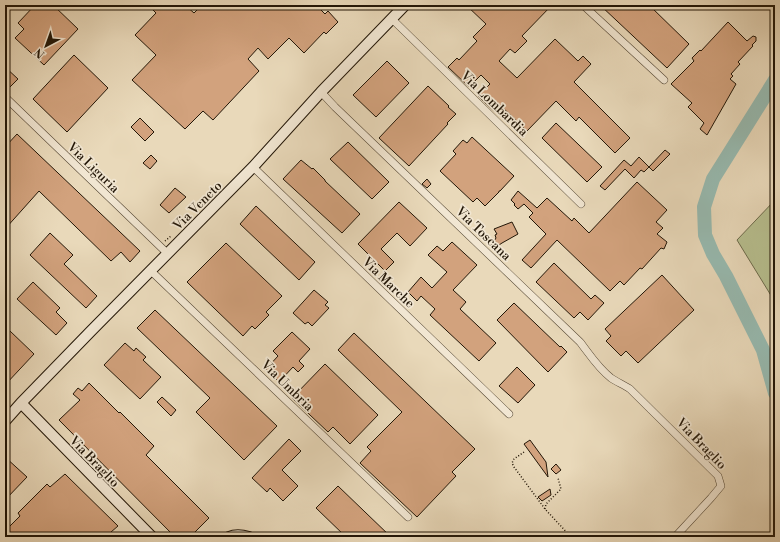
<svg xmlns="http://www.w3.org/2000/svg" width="780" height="542" font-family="'Libre Bodoni',serif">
<rect width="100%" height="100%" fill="#e9d9ba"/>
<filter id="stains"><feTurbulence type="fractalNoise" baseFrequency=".005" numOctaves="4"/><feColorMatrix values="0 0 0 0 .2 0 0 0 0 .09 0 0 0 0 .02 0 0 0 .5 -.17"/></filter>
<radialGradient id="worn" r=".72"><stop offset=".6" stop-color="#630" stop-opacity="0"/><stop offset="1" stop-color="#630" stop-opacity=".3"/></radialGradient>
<!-- green -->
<path fill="#b7bf8f" stroke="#6c6a4b" d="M775,200v102l-38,-62z"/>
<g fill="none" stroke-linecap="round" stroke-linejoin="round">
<!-- river -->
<path stroke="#97bab0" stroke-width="14" d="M775,80l-62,99 -9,28 1,28 8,19 13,22 37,74 12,43"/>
</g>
<!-- building -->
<path fill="#d2a27d" stroke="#221607" d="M35,5h18l25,24 -34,36 -29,-27 9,-9 -6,-6z
M148,5h37l9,8 8,-8h114l9,9 3,-3 10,11 -12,12 -2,-2 -20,21 -15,-15 -21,21 -10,-11 -10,11 11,12 -46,49 -10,-9 -18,18 -53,-49 24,-25 -21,-20 21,-22z
M466,5h86l-30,31 5,5 -12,12 -5,-4 -11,12 18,17 38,-39 23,22 5,-5 8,8 -17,18 56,56 -15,15 -36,-36 -3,4 -20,-20 -29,30 -26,-25 -6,6 -17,-16 12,-12 -9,-9 -12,12 -21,-20 9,-9 2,2 18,-19 -4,-4 13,-13z
M600,5h18l4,4 4,-4h23l40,39 -22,24z
M728,22l19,19 6,-5 3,1v4l-4,4 1,1 -15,16 2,2 -9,10 2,2 -3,3 6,5 -29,51 -7,-6 4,-6 -16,-16 4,-4 -21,-19 23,-23 -2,-3 8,-8 1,1z
M74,55l34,33 -41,44 -34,-33z
M387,61l22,22 -33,34 -23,-22z
M5,67l13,12 -9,9 -4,-4z
M428,86l21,20 -1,1 8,7 -9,9 1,1 -39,42 -30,-28z
M140,118l14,14 -9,9 -14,-14z
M556,123l46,44 -15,15 -45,-44z
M17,134l123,117 -10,11 -9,-10 -10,9 -72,-70 -34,38v-82z
M472,137l42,39 -14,15h-1v1l-14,14 -8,-8 -4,4 -33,-31 16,-17 -3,-3 10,-11 4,3z
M348,142l41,40 -17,17 -42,-40z
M665,150l5,4 -17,17 -4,-4z
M151,155l6,6 -7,8 -7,-6z
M639,157l10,10 -5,5 -3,-2 -7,8 -9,-9 -20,21 -5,-4 24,-26 7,6z
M301,160l11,9 1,-1 12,12v1l35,33 -18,19 -59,-54z
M427,179l4,5 -4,4 -5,-4z
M637,182l30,28 -11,12 7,6 -6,6 10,8 -3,7 -3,-1 -19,21 -2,-1 -16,17 -4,-4 -10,10 -53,-51 -26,28 -9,-8 24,-26 -17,-17 4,-4 -9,-9 -6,5 -4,-4 1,-1 -4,-4 7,-9 19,17 10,-10 25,23 2,-3 15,15z
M175,188l11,9 -17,16 -9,-8z
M399,202l28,26 -17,18 -13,-13 -16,16 13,13 -9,9 -27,-27z
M256,206l59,56 -16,18 -59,-56z
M512,222l6,12 -16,9 -3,2 -5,-4 2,-3 -1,-3 2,-1 -3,-5z
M50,233l23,22 -9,9 33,32 -11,12 -56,-53z
M452,242l25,23 -24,25 13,12 -6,7 36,34 -17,18 -49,-46 5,-6 -14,-13 -4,5 -9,-9 13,-15 11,11 15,-16 -19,-17 9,-9 6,5z
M226,243l56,53 -16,16 3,3 -14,14 -3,-3 -9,10 -56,-54z
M554,263l37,36 4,-4 9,8 -16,17 -8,-8 -6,6 -38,-36z
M662,275l32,35 -56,53 -12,-12 -5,5 -15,-15 5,-5 -6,-7z
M33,282l27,26 -4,4 11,11 -11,12 -39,-36z
M314,290l14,12 -3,3 4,3 -17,18 -4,-4 -3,2 -12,-11z
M514,303l46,44 1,-1 6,6 -19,20 -51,-52z
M155,310l122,116 -33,34 -48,-48 14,-14 -73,-70z
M10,331l24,23 -29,31v-48z
M292,332l18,17 -11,12 5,5 -6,6 -5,-5 -14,15 -13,-13 12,-13 -5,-5z
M354,333l121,116 -23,23 4,4 -39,41 -57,-54 11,-12 -4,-4 35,-35 -64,-62z
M125,343l9,8 2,-3 10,9 -3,3 18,17 -21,22 -36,-34z
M325,364l53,51 -28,29 -17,-17 -5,5 -36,-34z
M517,367l18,18 -17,18 -19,-17z
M89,383l30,30 1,-1 34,34 -8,9 63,63 -19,19h-15l-116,-117 21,-20 -7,-6 5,-6 4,3z
M162,397l14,13 -5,6 -14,-14z
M289,439l12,12 -19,19 16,16 -15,15 -13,-13 -3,4 -15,-14z
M530,440l16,22 2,15 -24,-33z
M5,457l22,20 -22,23z
M556,464l5,6 -5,4 -5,-5z
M65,474l53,52 -7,6 5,5h-111v-6l15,-15 -2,-3 29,-29 3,3z
M338,486l53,51h-45l-30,-29z
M550,489l1,6 -9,6 -4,-4z"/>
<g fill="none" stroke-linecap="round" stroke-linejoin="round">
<defs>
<path id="street" d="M583,5l81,75
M392,19l189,185
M321,92l14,15 245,235c10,13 18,26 31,36 6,4 13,7 19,11l88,87 3,10 -10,12 -36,39
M5,97l162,156
M253,167l256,247
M151,271l257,246"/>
<path id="secondary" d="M21,403l131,134
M5,421l16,-18 70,-72 162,-164 68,-75 84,-87
M229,537c7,-3 13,-2 20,0"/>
</defs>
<!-- street casing -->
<use href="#street" stroke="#544734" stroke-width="8"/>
<!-- secondary casing -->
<use href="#secondary" stroke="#221607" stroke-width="12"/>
<!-- path -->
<path stroke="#221607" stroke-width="1.5" stroke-dasharray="1 2" stroke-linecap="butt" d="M165,241l6,-5
M524,452l-10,7 -2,4 2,4 31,42 26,28
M545,509l1,-5 15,-15 -3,-11"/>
<!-- street -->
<use href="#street" stroke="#f1e6d2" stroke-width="7"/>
<!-- secondary -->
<use href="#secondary" stroke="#f1e6d2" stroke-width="10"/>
</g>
<g text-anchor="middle" stroke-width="3.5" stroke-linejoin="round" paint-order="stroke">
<!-- street labels -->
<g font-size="13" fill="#221607" stroke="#f1e6d2">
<text transform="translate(495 103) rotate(44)" y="5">Via Lombardia</text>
<text transform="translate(94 167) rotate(44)" y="5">Via Liguria</text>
<text transform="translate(197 205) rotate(-45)" y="5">Via Veneto</text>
<text transform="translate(484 233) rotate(44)" y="5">Via Toscana</text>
<text transform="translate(389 282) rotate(44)" y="5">Via Marche</text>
<text transform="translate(288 385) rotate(44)" y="5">Via Umbria</text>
<text transform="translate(702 443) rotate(46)" y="5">Via Braglio</text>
<text transform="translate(95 461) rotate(46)" y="5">Via Braglio</text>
</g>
</g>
<!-- margin -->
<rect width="780" height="542" fill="none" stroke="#e9d9ba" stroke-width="20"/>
<rect x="6" y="6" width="768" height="530" fill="none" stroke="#221607" stroke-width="2"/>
<rect x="10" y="10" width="760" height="522" fill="none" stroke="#221607"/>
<!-- north arrow -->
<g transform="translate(46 46) rotate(221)" stroke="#f1e6d2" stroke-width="3" paint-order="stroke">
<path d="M0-3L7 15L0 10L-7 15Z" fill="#221607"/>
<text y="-6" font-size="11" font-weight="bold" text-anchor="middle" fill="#221607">N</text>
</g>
<rect width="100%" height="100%" filter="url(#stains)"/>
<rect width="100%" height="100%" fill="url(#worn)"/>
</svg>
